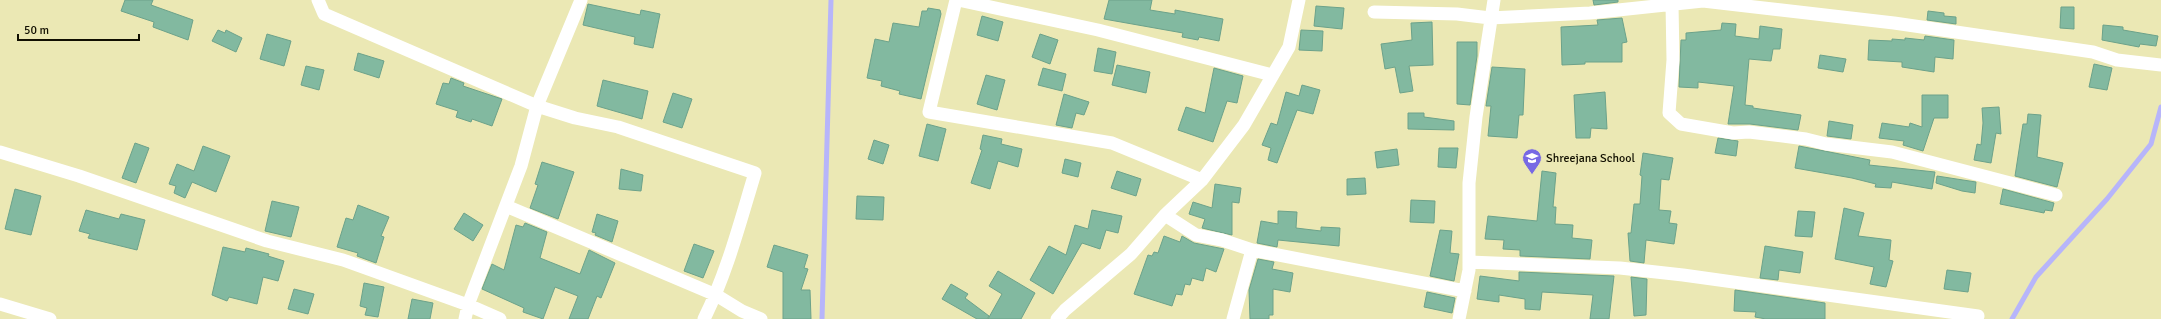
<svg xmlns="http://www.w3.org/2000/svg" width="2161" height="319" font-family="Signika,sans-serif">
<rect width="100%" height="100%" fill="#ebe8b4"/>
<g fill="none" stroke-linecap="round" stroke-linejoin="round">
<!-- stream -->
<path stroke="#b7b5fa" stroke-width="5" d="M822,319l9,-319
M2012,319l24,-42 71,-78 44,-55 10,-37"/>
</g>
<!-- building -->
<path fill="#82b9a0" stroke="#6ca28a" d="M125,0h28l-2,5 42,15 -5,20 -35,-13 1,-5 -33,-11z
M1109,0h43l-2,10 25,4v-4l48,9 -4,22 -20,-4 -1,3 -16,-3 1,-4 -79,-14z
M1593,0h25v2l-24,3z
M588,4l52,11 1,-5 19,4 -7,34 -19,-4 1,-7 -52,-12z
M1316,6l28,2 -2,21 -28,-3z
M2061,7h13v22l-14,-1z
M928,8l12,2 1,4 -20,85 -22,-5 1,-3 -19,-5 1,-5 -15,-3 8,-39 14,3 4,-19 26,4 3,-16h5z
M1928,11l16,2v3l12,1v7l-29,-4z
M982,16l21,6 -5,19 -21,-6z
M1622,18l5,24 -5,1v19h-37v2l-23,1 -1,-38 37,-2 -1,-5z
M1432,22l1,43 -24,1 4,25 -13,2 -5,-26 -10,2 -4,-25 31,-4 -1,-17z
M1722,23l14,1 -1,12 24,3 1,-13 22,3 -2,20h-7l-2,12 -22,-2 -4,46 8,1v2l48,7 -3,15 -48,-6h-22l6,-38 -36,-4v6l-19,-1 2,-47h5v-7l35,-3z
M2103,25l20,2v3l35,6 -2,10 -16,-2 -1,3 -37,-7z
M218,30l7,3 1,-3 16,8 -6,14 -24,-11z
M1301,30l22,1 -1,20 -23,-1z
M267,34l24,7 -7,25 -24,-7z
M1040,34l18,6 -8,24 -18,-7z
M1925,36l29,4 -1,19 -18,-2 -1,15 -32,-5v-5l-34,-2 1,-20 23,1v-2l13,1v-2l19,2z
M1457,42h20v14l-7,49 -13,-1z
M1098,48l18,4 -4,22 -18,-3z
M358,53l26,8 -5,17 -25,-8z
M1820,55l26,4 -3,13 -25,-4z
M2094,64l18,4 -5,22 -18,-3z
M1117,65l33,7 -4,21 -34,-8z
M306,66l18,4 -5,20 -18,-5z
M1492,67l33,2 -2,46h-4l-2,23 -29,-2 3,-30h-5z
M1043,68l23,6 -4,17 -24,-6z
M1214,68l29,8 -6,27 -10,-2 -14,41 -35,-12 8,-23 19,6z
M986,75l19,5 -8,30 -20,-6z
M451,78l13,5 -1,3 39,13 -10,27 -20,-7 -1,3 -15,-5 2,-6 -22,-7 7,-21 6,1z
M603,80l45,11 -6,28 -45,-13z
M1302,85l18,5 -7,24 -16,-4 -20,53 -9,-3 3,-12 -9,-3 9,-22 6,2 9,-33 13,4z
M1605,92l2,37 -16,-1 -1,10h-14l-2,-43z
M673,93l19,6 -10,29 -19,-6z
M1064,94l25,8 -5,13 -8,-2 -4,15 -16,-3z
M1922,95h26v23h-14l-11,33 -20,-6 1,-4 -25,-3 3,-15 27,4 1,-4 12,4z
M1999,107l2,27 -5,-1 -5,30 -17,-3 3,-16 4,1 2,-22 -1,-15z
M1408,113h16v4l30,4v9l-46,-1z
M2028,114l13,1 -4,42 26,6 -6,24 -42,-11 8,-52h4z
M1829,121l24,4 -2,14 -24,-3z
M927,124l19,5 -8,32 -19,-5z
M983,135l19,4 -1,5 21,5 -4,18 -20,-6 -8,28 -19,-6 11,-33 -2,-1z
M1718,138l20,3 -2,15 -21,-3z
M874,140l15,5 -6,19 -15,-5z
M135,143l14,5 -13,35 -14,-5z
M203,146l27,10 -14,36 -24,-10 -7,16 -11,-5 2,-7 -7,-2 8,-20 17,7z
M1799,146l71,14 -1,5 66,7 -3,17 -40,-7 -1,6 -16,-1 1,-3 -24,-6 -57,-10z
M1439,148h19l-2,20 -18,-1z
M1397,149l2,16 -22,3 -2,-16z
M1643,153l30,5 -4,22 -8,-1 -2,31 12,1 -2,12 8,1 -3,20 -28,-4 -2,23 -14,-2 -2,-28h3l3,-29h6l2,-28 -2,-1z
M1065,159l16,4 -3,14 -16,-4z
M542,162l32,10 -16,47 -28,-11 8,-23 -3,-1z
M621,169l22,6 -2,16 -22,-2z
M1117,171l24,8 -5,17 -25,-8z
M1542,171l14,2 -3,34h3l-1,17 18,1 -1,13 20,2 -2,19 -70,-3v-6l-17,-1 1,-9 -19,-1 3,-23 49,5z
M1937,176l39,6 -1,11 -13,-2 -26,-8z
M1365,178l1,16 -19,1v-16z
M1215,184l26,4 -2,15 -7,-1v33l-30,-7 3,-9 -16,-5 4,-12 19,6z
M15,189l26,7 -10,39 -26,-6z
M2003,189l51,14 -2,8 -7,-1 -1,3 -44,-9z
M857,196l27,1 -1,23 -27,-1z
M1411,200l24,1 -1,22 -24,-1z
M272,201l27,6 -8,30 -26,-6z
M358,205l31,12 -8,19 3,1 -8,26 -19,-7 1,-3 -21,-6 9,-29 7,2z
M1844,208l20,5 -6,23 33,4 -2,20 4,1 -7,26 -16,-3 4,-17 -39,-8z
M86,210l33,9 2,-5 24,6 -8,30 -49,-12 2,-4 -11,-3z
M1092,210l30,6 -4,17 -12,-3 -6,19 -18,-6 -29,51 -23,-14 19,-34 17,9 9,-30 13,4z
M1278,211l19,1 -1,16 25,3v-4l19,1 -1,18 -61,-6 -1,7 -20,-4 4,-22 17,3z
M1798,211l17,1 -3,25 -17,-1z
M464,213l19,12 -10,16 -19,-12z
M597,214l21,7 -6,21 -17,-7 1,-2 -4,-1z
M525,223l22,9 -7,26 40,16 9,-24 26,13 -14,35 -4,-2 -9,23h-19l9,-23 -23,-9 -12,32 -20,-7 1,-4 -42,-19 10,-25 12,6 12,-45 7,2z
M1440,230l12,1 -2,22 9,1 -5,27 -24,-5z
M1164,236l16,6 2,-6 12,7 30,6 -8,23 -10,-4 -3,13 -11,-3 -2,7 -5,-1 -3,11 -6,-1 -4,12 -38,-12 14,-39 4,1 2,-4 4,1z
M694,244l20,7 -11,27 -19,-7z
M774,245l34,10 -4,13 4,1 -7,21h9l1,29h-28v-47l-16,-5z
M1765,246l38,6 -3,21 -21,-3 -1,10 -18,-2z
M223,247l22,5 1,-4 23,6 -1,2 16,5 -6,20 -15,-4 -6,27 -28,-7 -2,4 -15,-6z
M1258,259l16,3 -2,7 21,4 -3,19 -17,-3v26h-4v4h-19l-1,-29z
M1947,270l24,3 -3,19 -24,-3z
M998,271l37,22 -14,26h-33l14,-25 -13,-8z
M1519,272l95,4 -5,43h-19l3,-24 -51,-3 -2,18 -15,-1v-10l-26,-4v7l-22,-3 3,-23 39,5z
M1631,277l16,2 -1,36 -12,1z
M364,283l20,4 -6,30 -13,-2 2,-7 -7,-2z
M951,284l17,10 -3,4 24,18 -2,3h-10l-35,-20z
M294,289l20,5 -6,20 -20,-5z
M1735,290l90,13v16h-59l-11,-2 1,-5 -22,-1z
M1427,292l28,6 -3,15 -28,-6z
M412,299l21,4 -3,16h-22z"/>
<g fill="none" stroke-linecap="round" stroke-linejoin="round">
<!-- street -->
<path stroke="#fff" stroke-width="13" d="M318,0l6,14 213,92 -16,60 -53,139 -3,14
M581,0l-44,106 38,12 43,9 137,46c-15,49 -28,100 -51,146
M956,0l-27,112 183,31 90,37
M958,0l140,30 174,45
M1672,4l1,56 -4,53 12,11 52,9 16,-1 57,7 20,5 66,8 164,43
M1374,12l83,2 33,4 100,-5 113,-12 191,22 199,29 24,8 44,5
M0,152l79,24 188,65 76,19 125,45 32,14
M506,206l210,89 26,16 19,8
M1165,215l31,20 26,5 30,10 213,41
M1469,262l151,6 63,7 295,41
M0,304l50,15
M1057,319l8,-9 66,-56 34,-39 37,-35 42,-55 45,-78 10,-47
M1233,319l19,-69
M1459,319l10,-49v-87l7,-66 18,-117"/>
</g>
<!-- icons -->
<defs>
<symbol id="school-pin" viewBox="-11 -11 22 30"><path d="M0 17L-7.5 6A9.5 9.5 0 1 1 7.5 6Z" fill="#7769e4" stroke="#ebe8b4"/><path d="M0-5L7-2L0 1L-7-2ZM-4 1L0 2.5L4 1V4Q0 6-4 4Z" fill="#fff"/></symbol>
</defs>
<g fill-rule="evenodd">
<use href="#school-pin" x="1521" y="147" width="22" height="30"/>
</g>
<g text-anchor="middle" stroke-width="3.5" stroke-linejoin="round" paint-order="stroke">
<!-- poi labels -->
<g font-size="12" fill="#110f01" stroke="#ebe8b4" text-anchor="start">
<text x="1546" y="162">Shreejana School</text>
</g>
</g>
<!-- scale -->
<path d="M18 34v6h121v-6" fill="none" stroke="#110f01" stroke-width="2"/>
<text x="24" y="34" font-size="12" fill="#110f01" stroke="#ebe8b4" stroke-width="3" paint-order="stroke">50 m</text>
</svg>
